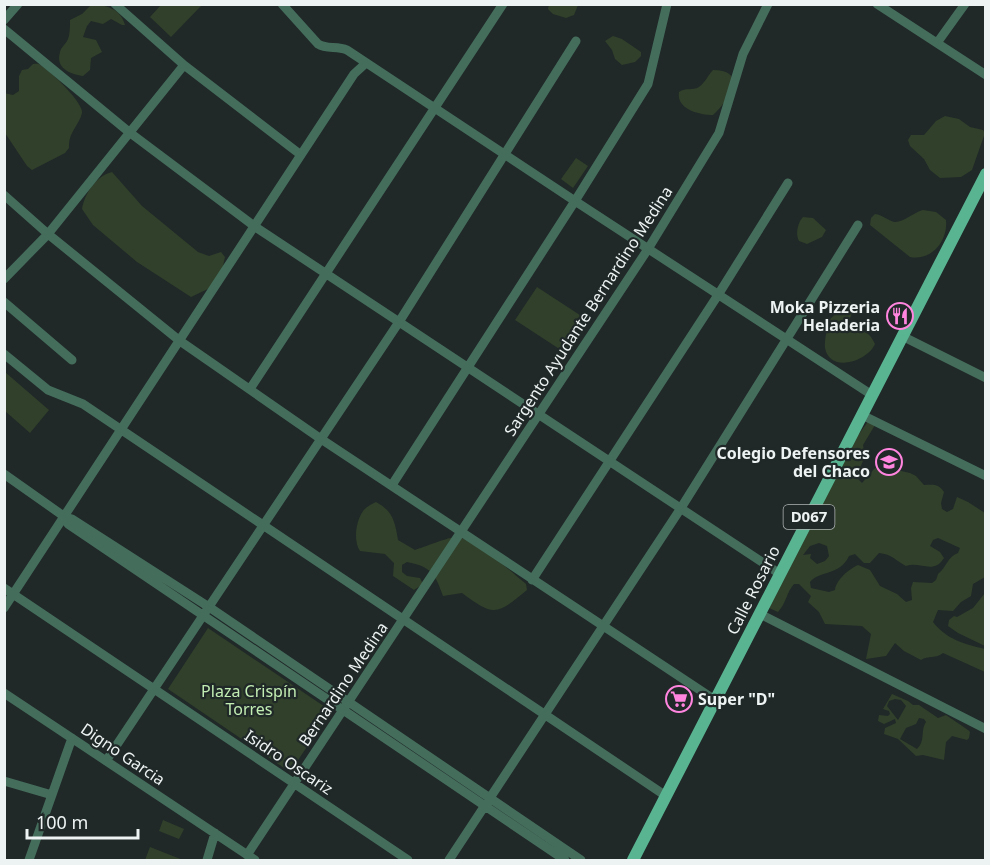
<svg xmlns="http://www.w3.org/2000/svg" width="990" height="865" font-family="'Noto Sans',sans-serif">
<rect width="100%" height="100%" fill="#202828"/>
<!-- green -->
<path fill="#30402a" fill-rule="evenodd" d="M91,5c15,-1 30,4 34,20h-3l-11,-6 -8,5 -12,-3 -4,5 -4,11 13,3 6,12 -11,6 -1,12 -7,6c-12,-2 -28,-7 -23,-24 1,-5 6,-8 8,-13 2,-5 2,-13 2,-19l12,-6z
M161,5v-1l41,1 -31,32 -21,-20z
M549,5v-1l29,1 -4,10 -8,3 -13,-4 -5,-5z
M613,36l9,3 19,13v4l-6,6 -13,3 -7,-6 -3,-9 -7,-9z
M33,64c4,0 5,-1 9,2 8,5 42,37 40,47 -3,13 -14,19 -13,35l-4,5 -33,17 -5,-4 -22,-33 -1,-40 9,2 6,-4v-15l3,-6 6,-1z
M713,70c37,0 14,32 0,45 -14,0 -37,-6 -34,-23 7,-5 13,-1 20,-5 6,-4 9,-12 14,-17z
M945,116l14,3 11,8 13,3 2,3 -13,37 -11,7 -21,1 -10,-8 -6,-11 -14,-13 -2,-6 3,-5h13l12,-14z
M576,158l12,8 -15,22 -12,-9z
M112,172l30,34 56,46 11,4 12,-4 4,5 -4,18 -7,11 -23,11 -54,-35 -44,-37 -11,-16c3,-16 14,-33 30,-37z
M923,210l13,2 10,8c2,21 -14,41 -36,37l-40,-32 1,-7 4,-4c8,1 12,6 19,8 9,1 20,-10 29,-12z
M803,217l10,1 13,12 -4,7 -15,7 -8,-3c-4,-7 -1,-19 4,-24z
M537,287l52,34 -22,33 -52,-34z
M849,301l5,3c1,9 -6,14 -7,23 14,8 20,-1 28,17 -7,17 -45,30 -50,4 -1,-8 2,-16 3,-24l-1,-2z
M5,372l44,38 -19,23 -25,-22z
M872,416l3,9 -12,20 2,11 -7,17v6l4,4 12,-14 5,-3 31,7 6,3 8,9c9,0 14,-2 20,7l-3,11 1,6 5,3 6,-3 4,-12 11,5 17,11v64l-12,7 -2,12 -10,6 -8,9 -15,-1 -5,12c14,18 32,22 52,27v23l-42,-19c-7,6 -15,2 -22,7l-17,-9 -9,-8 -9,13 -20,3 5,-25 -9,-8 -37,-2 -6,-12 -11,-10 3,-6 -12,-12h-5c-8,9 -7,18 -16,28l-11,-5 84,-162zM938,538l22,10 -2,5c-11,4 -11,14 -20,21l-2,6 -4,3 -19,-1 -2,6 1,12 -6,2 -9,-8 -17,-8 -10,-16 -12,-5c-9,4 -22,15 -23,25l-6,2 -18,-4 -1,-6c10,-12 30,-6 39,-26l6,-2 9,9h6l9,-10c13,1 17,8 27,13 14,-5 28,9 38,-8l-4,-6 -10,-6 3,-6zM819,543l8,3 2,10 -4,5 -8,3 -7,-6 1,-4 -8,1 7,-9z
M376,502c17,9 19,20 22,38l17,10c9,-3 34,-13 41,-13 19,1 54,34 70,47l1,6c-30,25 -33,27 -65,3l-19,3c-8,-22 -11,-29 -36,-34l-5,3v7l5,4 13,2 3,6 -9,6 -21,-14 1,-13 -9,-9 -25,-3c-7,-10 -4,-30 3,-40 3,-4 9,-7 13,-9z
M985,593v53l-27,-13 -10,-7 1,-6 5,-4 3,1 16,-9z
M208,628l123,83 -41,61 -122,-83z
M892,694l16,7 5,4h6l19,13 8,-3 22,15 2,2 -1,6 -2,2 -15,-4 -6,6 -2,18 -21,-5 -7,1 -18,-17 -14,-5 1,-6 11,-5 -1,-4 -11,5 -6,-3 1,-6 9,1 2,-2 -1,-3 -6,-2zM895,699l6,1 5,6 -8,14 -11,-14 2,-5zM919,718l5,1 2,3c-6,9 0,18 -9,27l-17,-10 6,-11 10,-4z
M163,820l21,9 -5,10 -20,-8z
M150,847l33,13h-38z"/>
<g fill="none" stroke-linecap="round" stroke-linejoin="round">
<!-- minor -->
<path stroke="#446d5c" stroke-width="9" d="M115,4l69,61 117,90
M282,4l36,40c9,6 19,1 29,6l228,151 297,194
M877,4l109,71
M4,20l14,-16
M4,29l125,103 125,94 526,348
M937,43l28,-39
M4,195l44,39 132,107 141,98 394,261
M4,279l44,-45 136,-169
M4,302l68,58
M902,336l84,42
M4,354l44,36 35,14 583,392
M250,389l253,-385
M862,415l124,61
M4,474l61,43 7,2 137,88 372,253
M392,485l183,-284 73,-117 19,-80
M65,517l3,7 497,336
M532,580l186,-285 70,-112
M4,588l404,272
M4,608l350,-534 12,-11
M760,614l226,115
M4,693l251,167
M106,761l293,-439 177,-281
M4,781l48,14
M247,855l401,-606 71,-116 24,-79 25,-50
M29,860l43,-122
M207,860l8,-27
M449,860l232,-352 177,-283"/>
<!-- major -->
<path stroke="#59b492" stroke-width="12" d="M633,860l353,-686"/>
</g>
<!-- icons -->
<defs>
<symbol id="restaurant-ring" viewBox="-11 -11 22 22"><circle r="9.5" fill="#202828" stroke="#ff85de" stroke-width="1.5"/><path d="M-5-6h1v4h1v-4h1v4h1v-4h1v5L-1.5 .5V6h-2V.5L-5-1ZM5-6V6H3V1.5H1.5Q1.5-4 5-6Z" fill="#ff85de"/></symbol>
<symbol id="school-ring" viewBox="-11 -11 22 22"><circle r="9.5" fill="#202828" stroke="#ff85de" stroke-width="1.5"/><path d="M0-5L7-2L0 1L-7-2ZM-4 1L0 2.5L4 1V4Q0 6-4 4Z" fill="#ff85de"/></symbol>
<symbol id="supermarket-ring" viewBox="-11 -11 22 22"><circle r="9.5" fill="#202828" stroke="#ff85de" stroke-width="1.5"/><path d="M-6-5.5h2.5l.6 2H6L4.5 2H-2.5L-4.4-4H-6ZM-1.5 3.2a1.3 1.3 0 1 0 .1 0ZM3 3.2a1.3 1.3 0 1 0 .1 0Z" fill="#ff85de"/></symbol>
</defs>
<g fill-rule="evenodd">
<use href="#restaurant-ring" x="885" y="301" width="30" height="30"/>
<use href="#school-ring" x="874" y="447" width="30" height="30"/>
<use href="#supermarket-ring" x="664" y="684" width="30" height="30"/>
</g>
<g text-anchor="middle" stroke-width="4.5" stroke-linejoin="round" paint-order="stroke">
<!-- shield labels -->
<rect fill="#202828" stroke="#b0b5b5" stroke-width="1.5" x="783.5" y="505" width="51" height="24" rx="4.5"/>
<g font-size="15" font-weight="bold" fill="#edf2f2">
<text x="809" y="522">D067</text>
</g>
<!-- poi labels -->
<g font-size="16" font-weight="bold" fill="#edf2f2" stroke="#202828" text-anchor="end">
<text x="880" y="313">Moka Pizzeria<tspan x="880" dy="18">Heladeria</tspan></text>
<text x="870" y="459">Colegio Defensores<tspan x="870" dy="18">del Chaco</tspan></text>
<text x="698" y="705" text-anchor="start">Super "D"</text>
</g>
<!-- street labels -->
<g font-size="16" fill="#edf2f2" stroke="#202828">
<text transform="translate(588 311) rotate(-57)" y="6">Sargento Ayudante Bernardino Medina</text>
<text transform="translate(753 590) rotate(-63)" y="6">Calle Rosario</text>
<text transform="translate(343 684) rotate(-56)" y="6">Bernardino Medina</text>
<text transform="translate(123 754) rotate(34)" y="6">Digno Garcia</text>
<text transform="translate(289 762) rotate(34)" y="6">Isidro Oscariz</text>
</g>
<!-- park labels -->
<g font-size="16" fill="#c2edb3" stroke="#202828">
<text x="249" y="697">Plaza Crispín<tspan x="249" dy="18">Torres</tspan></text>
</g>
</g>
<!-- border -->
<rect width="990" height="865" fill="none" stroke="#edf2f2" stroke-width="12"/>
<!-- scale -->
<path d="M27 829v9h111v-9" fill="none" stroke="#edf2f2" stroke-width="3"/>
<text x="36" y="829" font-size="18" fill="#edf2f2" stroke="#202828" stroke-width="4.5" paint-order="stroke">100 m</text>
</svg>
